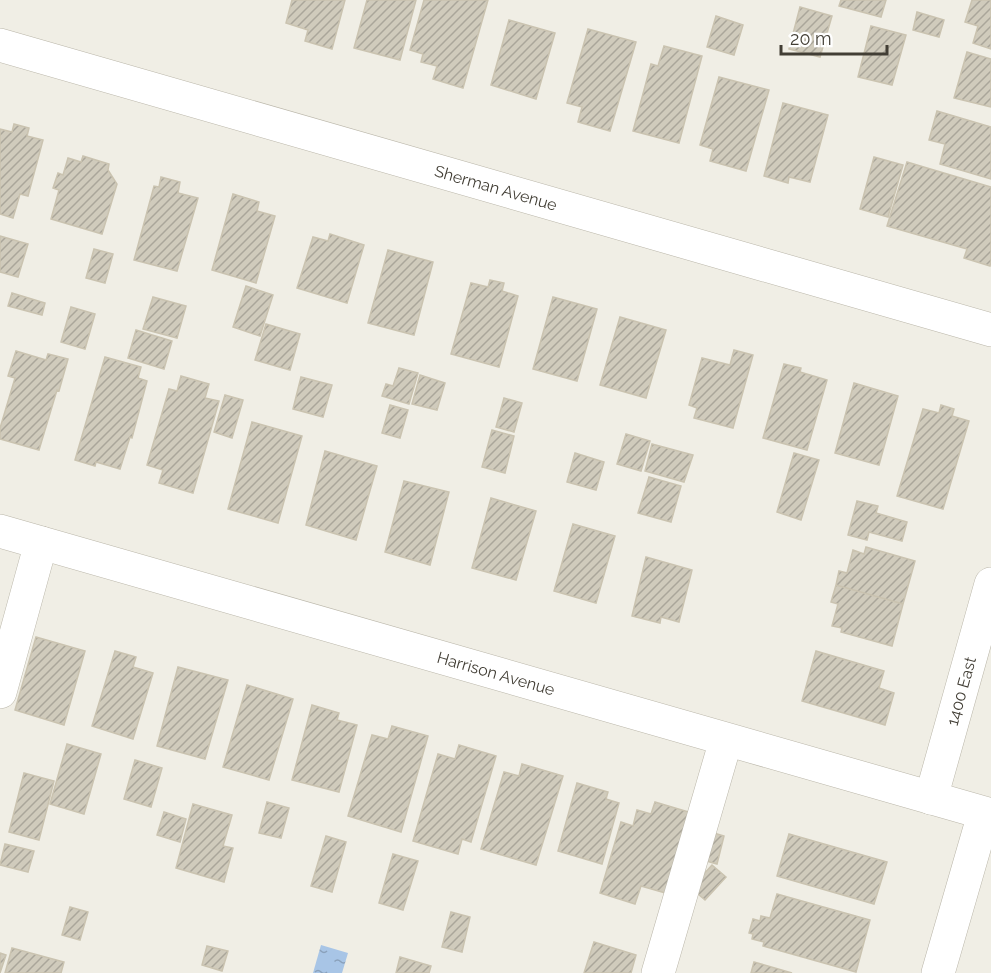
<svg xmlns="http://www.w3.org/2000/svg" width="991" height="973" font-family="Raleway,sans-serif">
<defs>
<pattern id="water-ripples" width="26" height="14" patternUnits="userSpaceOnUse" patternTransform="scale(1.5)"><rect width="26" height="14" fill="#a8c5e6"/><path d="M2 4q2-2 4 0t4 0M15 11q2-2 4 0t4 0" fill="none" stroke="#8aa1bb"/></pattern>
<pattern id="building-hatch" width="6" height="6" patternUnits="userSpaceOnUse" patternTransform="scale(1.5)"><rect width="6" height="6" fill="#d0cbbc"/><path d="M-1 1l2-2M0 6l6-6M5 7l2-2" fill="none" stroke="#aaa69a"/></pattern>
</defs>
<rect width="100%" height="100%" fill="#f0eee5"/>
<!-- water -->
<path fill="url(#water-ripples)" d="M321,945l27,8 -6,20h-29z"/>
<!-- building -->
<path fill="url(#building-hatch)" stroke="#cac3b0" stroke-width="1.5" d="M292,0h53l-13,49 -27,-8 3,-11 -22,-7z
M367,0h49l-16,60 -46,-12z
M424,0h64l-25,88 -30,-9 4,-13 -16,-4 2,-8 -13,-4z
M841,0h45l-5,17 -42,-11z
M972,0h19v49l-18,-6 5,-17 -13,-4z
M800,7l32,9 -12,41 -31,-8z
M917,12l27,8 -5,17 -26,-7z
M716,16l27,9 -9,30 -27,-8z
M509,20l46,13 -19,66 -45,-14z
M871,26l35,9 -14,50 -34,-8z
M588,29l48,13 -26,89 -32,-9 4,-15 -15,-4z
M664,46l38,10 -23,87 -46,-12 18,-67 7,2z
M967,52l24,7v48l-37,-9z
M719,77l50,13 -23,81 -36,-10 3,-12 -13,-4z
M783,103l45,12 -18,67 -21,-5 -1,6 -24,-7z
M937,111l54,16v52l-51,-15 5,-20 -16,-4z
M14,124l15,4 -2,8 16,4 -15,56 -8,-2 -7,24 -13,-4v-85l12,3z
M83,156l26,8 -1,6 9,14 -15,50 -51,-15 8,-29 -6,-2 5,-15 5,2 5,-17 13,4z
M874,157l29,8 -15,52 -28,-8z
M907,162l84,25v75l-1,4 -26,-8 3,-9 -80,-23z
M161,177l19,5 -2,11 20,5 -21,73 -43,-11 20,-74 5,1z
M233,194l26,8 -2,9 18,5 -19,67 -44,-13z
M330,234l34,11 -17,58 -50,-15 16,-51 15,4z
M0,236l28,8 -10,33 -18,-5z
M94,249l19,5 -8,29 -19,-5z
M388,250l45,12 -19,73 -46,-12z
M490,280l14,3 -2,8 16,5 -19,71 -48,-13 20,-71 17,4z
M246,286l27,9 -13,41 -27,-9z
M12,293l33,10 -3,12 -34,-9z
M153,297l33,9 -9,32 -34,-9z
M553,297l44,12 -20,72 -44,-12z
M71,307l24,7 -10,35 -24,-7z
M620,317l46,13 -20,68 -46,-13z
M266,324l34,10 -10,36 -35,-10z
M136,330l36,11 -8,28 -36,-11z
M734,350l19,5 -20,73 -39,-10 3,-10 -8,-3 13,-47 28,7z
M16,351l30,9 2,-6 20,5 -9,32 -2,-1 -18,60 -39,-11v-11l15,-50 -7,-2z
M105,357l36,10 -3,11 9,3 -15,57 -2,-1 -10,32 -24,-7 -1,4 -20,-6z
M784,364l17,4 -1,4 27,8 -20,70 -44,-12z
M399,368l19,5 -9,31 -27,-8 4,-12 7,2z
M420,375l25,8 -8,27 -25,-6z
M181,376l28,8 -4,14 14,3 -26,92 -34,-10 4,-13 -16,-5 22,-76 8,2z
M301,377l31,8 -9,32 -30,-8z
M854,383l44,13 -19,69 -44,-12z
M225,395l18,5 -11,38 -18,-6z
M504,398l18,5 -8,29 -18,-5z
M390,405l18,5 -8,28 -18,-5z
M941,405l13,4 -2,7 17,5 -26,88 -46,-13 26,-87 16,4z
M252,422l50,14 -24,87 -50,-14z
M492,430l22,6 -9,37 -23,-6z
M626,434l24,7 -9,30 -24,-7z
M652,444l41,11 -9,27 -39,-11z
M325,451l52,15 -21,74 -50,-15z
M575,453l29,9 -8,28 -29,-8z
M794,453l25,7 -18,60 -24,-8z
M649,477l32,9 -10,36 -33,-9z
M404,481l45,11 -19,73 -45,-13z
M491,498l45,13 -20,69 -44,-12z
M857,501l21,5 -2,7 31,9 -5,19 -33,-9 -2,8 -19,-5z
M573,524l42,12 -19,67 -42,-12z
M866,547l49,14 -12,43 -67,-19 3,-14 8,2 6,-23 11,4z
M646,557l46,13 -13,52 -18,-5 -1,6 -28,-7z
M836,585l67,19 -11,42 -51,-14 1,-4 -10,-2 6,-22 -7,-2z
M36,637l49,14 -21,74 -49,-15z
M115,651l21,6 -3,10 20,6 -20,66 -41,-13z
M816,651l68,20 -5,17 15,5 -9,32 -83,-24z
M178,667l50,13 -23,79 -48,-13z
M247,685l46,14 -24,81 -46,-13z
M312,705l27,8 -2,7 20,5 -18,67 -47,-12z
M392,726l36,10 -27,96 -53,-16 24,-81 16,4z
M67,744l34,10 -17,60 -34,-10z
M459,745l37,11 -25,86 -9,-3 -4,15 -45,-13 25,-87 17,5z
M135,760l27,8 -11,39 -27,-8z
M522,764l41,12 -27,89 -55,-16 23,-77 15,4z
M24,773l30,8 -15,59 -30,-8z
M577,783l31,9 -2,7 13,4 -17,61 -44,-13z
M267,802l22,6 -8,30 -22,-5z
M655,802l37,11 -23,81 -28,-8 -6,18 -35,-11 21,-71 12,4 4,-16 14,4z
M193,804l39,11 -9,31 10,2 -9,34 -48,-14z
M164,812l22,7 -6,23 -23,-7z
M707,831l17,5 -7,28 -18,-5z
M789,834l98,28 -13,42 -97,-28z
M326,836l20,6 -14,50 -21,-6z
M5,844l29,7 -6,21 -28,-7z
M393,854l25,7 -15,49 -24,-7z
M712,865l14,12 -21,23 -14,-12z
M777,894l93,26 -14,52 -93,-26 1,-4 -12,-3 1,-5 -4,-1 4,-14 7,2 1,-5 9,2z
M70,907l18,5 -8,28 -18,-5z
M451,912l19,5 -8,35 -20,-5z
M594,942l42,13 -5,18h-47z
M207,946l21,5 -6,20 -20,-6z
M12,948l52,14 -3,11h-56z
M0,953l6,2 -6,18z
M400,957l31,9 -2,7h-33z
M754,962l38,11h-41z"/>
<g fill="none" stroke-linecap="round" stroke-linejoin="round">
<defs>
<g id="minor">
<path id="s1" d="M0,45l991,285"/>
<path id="s2" d="M0,531l991,284"/>
<path d="M0,692l41,-149"/>
<path id="s3" d="M931,798l60,-214"/>
<path d="M658,973l68,-233"/>
<path d="M938,973l46,-159"/>
</g>
</defs>
<!-- minor casing -->
<use href="#minor" stroke="#bab6a9" stroke-width="34"/>
<!-- minor -->
<use href="#minor" stroke="#fff" stroke-width="33"/>
</g>
<g text-anchor="middle" stroke-width="4.5" stroke-linejoin="round" paint-order="stroke">
<!-- street labels -->
<g font-size="16" fill="#423e35" stroke="#fff">
<text dy="6" stroke="none"><textPath href="#s1" startOffset="516">Sherman Avenue</textPath></text>
<text dy="6" stroke="none"><textPath href="#s2" startOffset="516">Harrison Avenue</textPath></text>
<text dy="6" stroke="none"><textPath href="#s3" startOffset="111">1400 East</textPath></text>
</g>
</g>
<!-- scale -->
<path d="M781 45v9h106v-9" fill="none" stroke="#423e35" stroke-width="3"/>
<text x="790" y="45" font-size="18" fill="#423e35" stroke="#ffffff" stroke-width="4.5" paint-order="stroke">20 m</text>
</svg>
